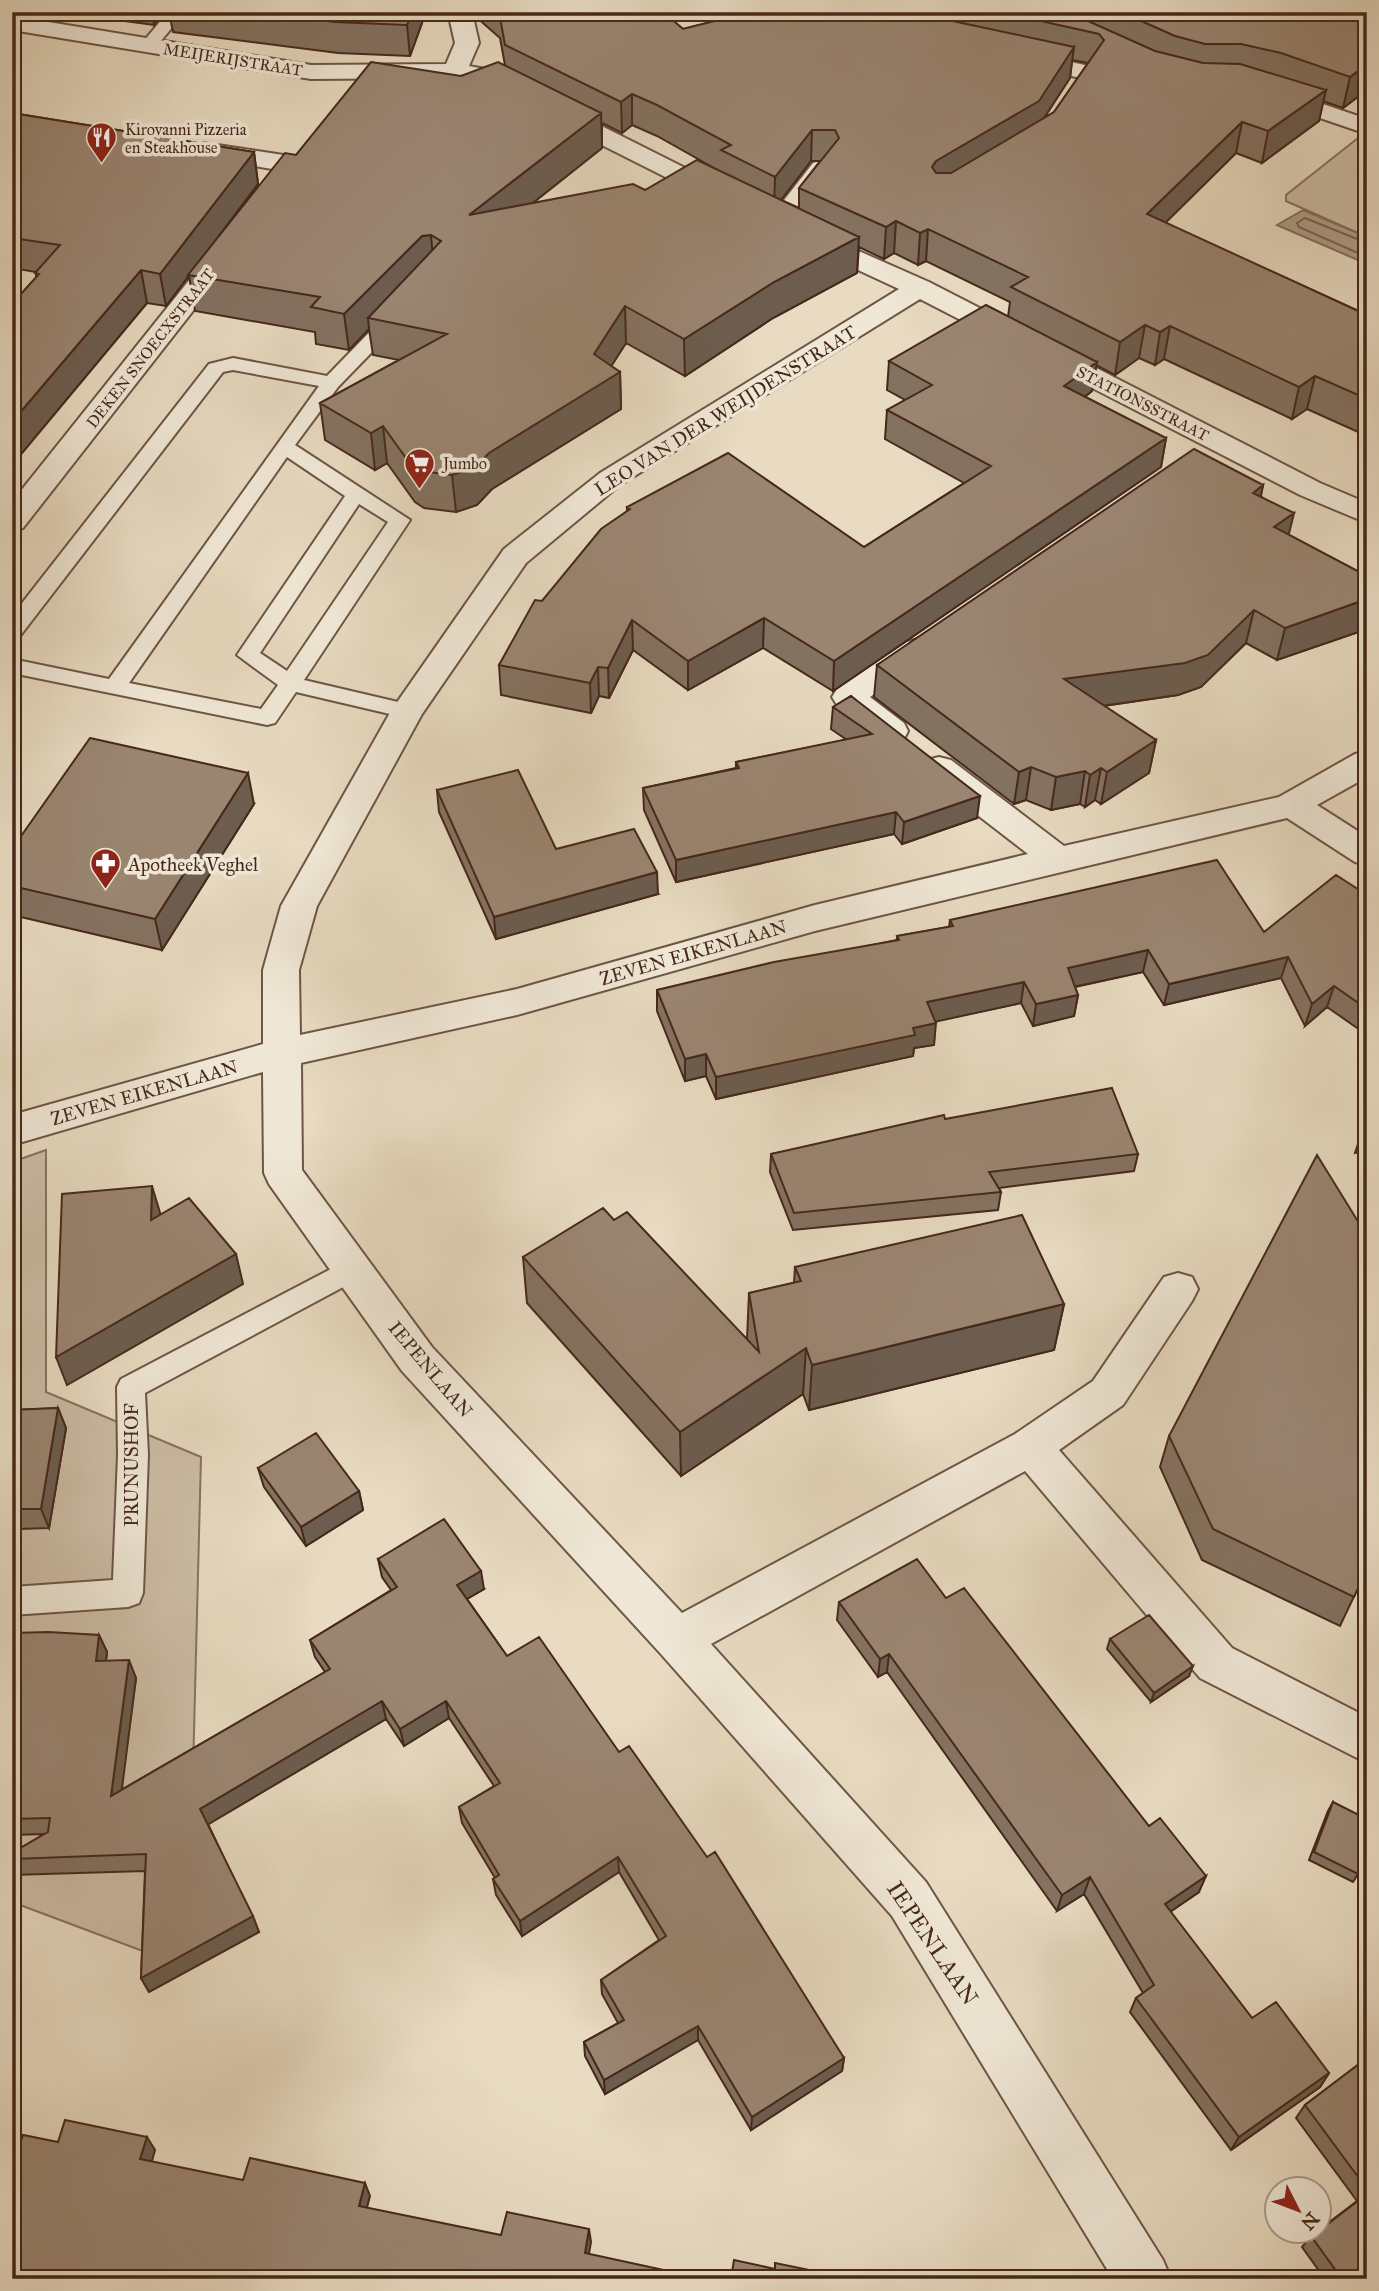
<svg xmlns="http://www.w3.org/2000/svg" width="1379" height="2291" font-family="'IM FELL Great Primer',serif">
<rect width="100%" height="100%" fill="#e8dbc1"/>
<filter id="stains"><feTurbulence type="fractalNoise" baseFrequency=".00286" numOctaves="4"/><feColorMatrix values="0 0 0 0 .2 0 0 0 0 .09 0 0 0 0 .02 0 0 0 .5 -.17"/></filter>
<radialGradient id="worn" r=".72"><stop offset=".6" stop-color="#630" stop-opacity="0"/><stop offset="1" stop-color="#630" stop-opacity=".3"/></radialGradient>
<!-- green -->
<path fill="#ccbda5" stroke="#897260" stroke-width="2" d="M1363,134l4,1v102l-81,-36v-6z
M46,1150v242l155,65 -13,511 -176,-66v-740z"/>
<!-- water -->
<path fill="#b19e89" stroke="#866f5d" stroke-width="2" d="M1303,210l64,27v27l-90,-39z"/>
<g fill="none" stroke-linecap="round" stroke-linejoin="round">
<!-- shore -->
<path stroke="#7c6352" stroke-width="2" d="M1367,243l-62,-25 -8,5 2,4 68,30"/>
<defs>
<path id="lane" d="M168,12h17l-30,36h-12v-6z
M395,311l9,6 -2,4 -64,66 -43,58 115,75 -106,160 111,26 3,5 -3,5 -8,2 -111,-26 -21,31 -8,2 -255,-52v-14l97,20 210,-293 -86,-16 -10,2 -203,264 -8,2v-22l197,-252 24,-6 94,18 61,-63zM287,457l58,39 -108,159 41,30 -17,24 -132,-26zM359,504l29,18 -101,149 -27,-18z
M352,1258l10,3 4,8 -4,8 -217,116 3,62 -5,138 -4,10 -11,4 -116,8v-28l101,-7 5,-125 -1,-68 4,-8z"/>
<path id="street" d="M448,12h24l7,31 -10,23 21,4 241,121 4,5 -4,5h-18l-238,-120 -37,-3 -127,1 -299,-49v-14l299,49 135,-1 9,-21z
M1020,51l74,16 3,5 -3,5 -9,2 -73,-16 -4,-5 4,-5z
M1273,87l94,32v15l-103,-35 -3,-5 3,-5z
M204,143l86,13 9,3 4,5 -4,5 -9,3 -95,-16 -4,-5 4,-5z
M822,160l9,3 4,5 -4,5 -43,57h-18l-4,-6 4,-6 43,-55z
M811,230l118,52 391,201 47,20v20l-67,-28 -380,-196 -300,186 -94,78 -104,151 -105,192 -18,64 1,65 217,-46 298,-84 213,-51 -101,-78 -5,-8 5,-8 12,-3 12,3 113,86 215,-49 76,-43 12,-3v26l-50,28 50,32v28l-12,-3 -68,-44 -472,113 -298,84 -216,48 1,107 130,177 250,266 333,-179 78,-53 71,-104 14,-4 14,4 6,12 -6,12 -69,104 -64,45 173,198 135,69v46l-167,-85 -175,-207 -314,173 215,238 237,378 8,19h-58l-221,-363 -231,-262 -259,-283 -133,-187 -5,-11 -1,-101 -251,73v-30l251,-71v-74l18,-64 110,-195 113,-162 96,-76 299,-184 -97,-45 -4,-6 4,-6z
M223,247l9,2 4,6 -4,6 -209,267 -11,3v-29l202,-253z
M918,639l11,3 5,7 -5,7 -59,41 34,26 4,8 -4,8c-27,7 -48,-19 -67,-34l-5,-8 5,-8 70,-47z"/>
</defs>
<!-- lane casing -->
<use href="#lane" stroke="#6e5544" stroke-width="4"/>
<!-- street casing -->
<use href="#street" stroke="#6e5544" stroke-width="4"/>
<!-- lane -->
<use href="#lane" fill="#f0e8d7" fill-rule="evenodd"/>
<!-- street -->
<use href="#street" fill="#f0e8d7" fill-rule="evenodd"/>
</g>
<!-- wall -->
<path fill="#847261" stroke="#46281b" stroke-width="2" fill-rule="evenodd" d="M57,12h107l-10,13z
M169,12h257l-16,44 -72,-3 -165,-21z
M474,12h189l20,17 68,-17h616v78l-24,18 -20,-7 -4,20 -57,42 -26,-10 -71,70 202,92v121l-60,-27 -15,10 -128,-60 -9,6 -16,-7 -24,17 -19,-10 -4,26 -7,6 81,41 -5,29 -328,224 -70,-43 -75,42 -55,-40 -24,48 -10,-2 -8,17 -90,-18 -2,-30 43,-64 85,-90v-4l237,40 100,-64 -79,-44 2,-29 18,-10 -18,-10 2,-29 119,-44 2,-15 -84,-41 -8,4 -24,-12 -10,6 -25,-12 -2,26 -84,45 -88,58 -59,-33 -15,23 9,6 1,37 -129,80 -15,16 -21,7 -32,-4 -9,-6 -28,-39 -12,7 -50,-30 -5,-37 79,-43 -26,-5 -4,-26 -20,21 -33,-6 -1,-12 -120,-21 -6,-35 -23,30 -19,-3 -135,162v-161l24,-26v-6l-24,-4v-155l242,39 4,32 -43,57 81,-86 165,-79 44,-11 -5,-27 -24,-21zM1072,60l16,3 -34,49 -10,6 26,-40zM602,123l20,10 10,-8 25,11 64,36 -76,18 -112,13 69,-55zM811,161h9l-21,27v20l-18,-8z
M1263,485l-2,11 28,39 78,41v53l-90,31 -31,-17 -45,44 -23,8 -74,11 52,34 -7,33 -48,31 -6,-4 -10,7 -5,-3 -29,6 -25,-10 -12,4 -140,-107 3,-32z
M851,696l126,122 -75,26 -8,-10 -218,48 -32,-72 -1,-22 93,-20v-6l111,-22 -16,-11 2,-22z
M437,790l119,59 102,45 -162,45 -57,-127z
M254,804l-92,146 -150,-35v-66z
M1367,895v129l-7,6 -33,-23 -22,19 -24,-48 -117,27 -21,-33 -68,15 3,8 -4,21 -41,10 -12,-23 -86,18 -1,24 -20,3 -1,8 -197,43 -10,-23 -21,5 -28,-70v-21l240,-50v-4l52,-9 1,-7 314,12z
M945,1119l193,35 -4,17 -135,17 2,4 -3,18 -205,20 -23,-58 1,-18z
M1367,1128v23l-12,2 7,-21z
M614,1220l133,119 2,-46 45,-10 1,-16 269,37 -10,46 -245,60 -6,-16 -122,82 -154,-173 -4,-46z
M58,1408l8,20 -17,100 -30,1 -4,21h-3v-140z
M1169,1436l198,133 -27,57 -138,-66 -42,-93z
M258,1468l101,23 4,19 -57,36 -42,-59z
M378,1559l106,30 -17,10 40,57 112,96 225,306 -2,13 -91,59 -53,-90 -93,54 -20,-38 -1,-14 34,-19 -16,-29 -1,-14 58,-40 -40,-68 -97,64 -26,-41 -3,-16 2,-1 -33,-55 -3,-16 35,-21 -45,-68 -45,28 -18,-27 -178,105 51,108 -110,60 -8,-14 4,-107 -133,4v-22l32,-19 -32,1v-202l87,2 8,17 -1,9 30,17 -15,112 204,-118 -10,-15 -5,-17 81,-50 -9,-13z
M946,1598l253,294 -29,20 82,106 77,55 -9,14 -89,63 -101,-138 6,-14 7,-5 -59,-99 -27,17 -170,-239 -9,5 -41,-57 2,-18z
M1110,1639l79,37 -38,26 -44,-53z
M1333,1802l25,72 -5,8 -44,-22 19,-49z
M1367,2058v221h-42l-23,-32 9,-11 46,-35 -61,-83 9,-13z"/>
<!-- shaded-wall -->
<path fill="#6c5d4f" stroke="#46281b" stroke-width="2" d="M152,12h12l-10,13z
M412,12h14l-16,44 -3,-31z
M1074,47l-4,31 -35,54 -101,61 -2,-26 4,-6z
M1367,64v26l-24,18 7,-31z
M1326,90l-7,31 -57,42 6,-32z
M632,94v31l-10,8 -1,-31z
M601,113l1,35 -130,103 -3,-36z
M1242,122l-6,31 -94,93 5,-32z
M812,130l-1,31 -37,48 1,-32z
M254,152l4,32 -92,122 -6,-32z
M896,221l-2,32 -10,6 2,-32z
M928,229l-2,32 -8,4 2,-32z
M431,235l3,36 -66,47 1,11 -20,21 -5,-36 78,-78z
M859,237l-2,36 -84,45 -88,58 -1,-37 90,-57z
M141,270l6,33 -135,162v-43z
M625,306l1,37 -26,41 20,-12 1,37 -129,80 -15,16 -21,7 -4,-37 37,-22 105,-99z
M1145,325l-6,33 -24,17 5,-33z
M1170,326l-6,33 -9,6 5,-33z
M1097,362l-5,29 -32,24 4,-29z
M1315,376l-8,33 -15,10 7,-32z
M383,426l4,37 -12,7 -4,-37z
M1166,438l-5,29 -328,224 1,-30z
M1263,485l-7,32 -3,-24z
M1294,513l-8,33 -12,-19z
M1367,599v30l-90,31 8,-32z
M1254,610l-8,33 -45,44 -23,8 -119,17 5,-33z
M764,618l-1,30 -75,42v-29z
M632,620l1,30 -24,48 -1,-30z
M598,667l1,29 -8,17 -1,-30z
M1156,740l-7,33 -48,31 6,-32z
M1031,767l-5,33 -12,4 5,-32z
M1101,768l-6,32 -10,7 5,-32z
M1085,771l-5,33 -29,6 5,-33z
M248,773l6,31 -92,146 -7,-31z
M980,796l-3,22 -75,26 2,-22z
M896,812l-2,22 -218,48v-22z
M657,872l1,22 -162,45 -2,-22z
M1148,950l-5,22 -79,17 4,-21z
M1288,957l-7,21 -117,27 5,-21z
M1024,982l-3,21 -96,21 2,-22z
M1334,986l-7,21 -22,19 7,-22z
M1078,995l-4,21 -41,10 3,-22z
M1367,1009v15l-7,6z
M936,1023l-2,22 -20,3 -1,8 -197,43v-22l197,-49z
M706,1054v22l-21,5v-22z
M152,1186l9,30 -10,4z
M236,1254l7,30 -176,101 -11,-28z
M1064,1304l-10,46 -245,60 3,-45z
M806,1348l-3,46 -122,82 -1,-44z
M58,1408l8,20 -17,100 -8,-19z
M359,1491l4,19 -57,36 -5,-19z
M12,1513l7,16 -4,21 -3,-5z
M481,1571l3,18 -24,14 -3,-18z
M99,1635l8,17 -3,26 -8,-17z
M889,1654l-2,18 -9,5 2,-18z
M129,1660l7,18 -17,134 -8,-16z
M1193,1666l-4,10 -38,26 3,-9z
M382,1701l4,18 -179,106 -7,-16z
M446,1701l3,17 -45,28 -4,-17z
M618,1857l1,15 -97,64 -2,-15z
M1206,1876l-7,16 -41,28 7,-16z
M1090,1877l-6,17 -27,17 5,-16z
M253,1916l6,16 -110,60 -8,-14z
M698,2026v14l-93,54 -1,-14z
M844,2058l-2,13 -91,59 1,-13z
M1329,2073l-9,14 -89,63 8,-13z
M147,2137l8,13 -6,22 -9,-13z
M365,2183l5,13 -6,23 -5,-13z
M589,2229l2,13 -4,23 -2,-12z"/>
<!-- building -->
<path fill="#9a8571" stroke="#46281b" stroke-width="2" d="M256,12h156l-5,13 -72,-3z
M499,12h164l20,17 68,-17h168l1,2 154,33 -35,54 -103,60 -4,6 4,6h15l103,-61 50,-72 -5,-6 -99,-22h68l87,39 48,12 37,1 86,26 -58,41 -26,-9 -95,92 220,101v84l-52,-23 -16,11 -129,-61 -10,6 -15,-7 -25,17 -109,-55 17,-10 -100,-48 -8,4 -24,-12 -10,6 -87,-39 40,-50 -4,-8h-23l-37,47 -54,-27 10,-5 -74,-40 -25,-11 -11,8 -116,-57z
M1121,12h246v52l-17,13 -69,-24 -40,-9h-36l-30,-8z
M371,62l90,14 37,-14 103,51 -132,102 164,-31 12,6 52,-30 162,77 -85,45 -90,57 -59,-33 -31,48 26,18 -131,81 -15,15 -22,7 -31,-4 -10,-6 -28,-39 -12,7 -51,-30 127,-69 -79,-16 73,-77 -10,-6 -9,1 -78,78 -33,-7 9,-10 -132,-22 97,-122 11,2z
M12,113l242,39 -94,122 -19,-4 -129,152v-118l27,-30 -4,-1 25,-28 -48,-7z
M986,305l111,57 -33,24 102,52 -332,223 -70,-43 -76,43 -56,-41 -24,48 -10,-1 -8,16 -91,-18 36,-65 7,1 59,-72 29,-20 -3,-2 101,-54 136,94 127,-81 -104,-56 45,-25 -43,-24z
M1194,449l69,36 -10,8 41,20 -20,14 93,49v23l-82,29 -31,-18 -46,45 -23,8 -121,16 92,61 -49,32 -6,-4 -11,7 -5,-4 -29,6 -25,-10 -12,5 -142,-107z
M851,696l129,100 -76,26 -8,-10 -220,48 -33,-72 96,-20 -3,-6 136,-28 -39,-27z
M90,738l158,35 -93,146 -143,-33v-37z
M518,770l38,79 78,-20 23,43 -163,45 -57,-127z
M1217,860l47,72 72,-57 31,20v114l-33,-23 -22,18 -24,-47 -119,27 -21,-34 -80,18 10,27 -42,9 -12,-22 -97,20 9,21 -23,5 2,7 -199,42 -10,-23 -21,5 -28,-69 117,-28 125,-22 -2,-4 56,-10 -3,-6z
M1112,1088l26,66 -149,18 12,20 -207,21 -23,-59 173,-39 1,4z
M1317,1155l50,81v333l-13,28 -141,-68 -44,-93z
M152,1186l-1,34 38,-22 47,56 -180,103 6,-163z
M603,1208l11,12 13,-8 132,140 -10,-59 52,-12 -6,-14 227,-52 42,89 -252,61 -6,-17 -126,84 -157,-175z
M58,1408l-17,101h-29v-99z
M316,1433l43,58 -58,36 -43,-59z
M444,1519l37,52 -24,14 50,71 32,-19 80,115 10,-6 78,111 8,-5 129,206 -92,59 -54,-91 -94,54 -20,-38 40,-22 -23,-40 65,-44 -48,-79 -98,64 -27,-42 6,-4 -40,-68 41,-24 -54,-82 -46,28 -18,-28 -182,108 53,107 -112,62 5,-124 -134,5v-6l36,-21 2,-14 -38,1v-186l37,-1 50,3 -3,26 33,-1 -18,136 219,-127 -20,-29 87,-53 -19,-28z
M917,1559l29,39 18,-10 185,238 11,-8 46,58 -41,28 87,114 24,-16 53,71 -90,64 -103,-139 18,-13 -64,-108 -28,18 -173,-241 -9,5 -41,-57z
M1149,1615l44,51 -39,27 -44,-54z
M1333,1802l34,17v34l-9,21 -44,-22z
M1367,2058v131l-62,-84z
M65,2120l82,17 -7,22 103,21 7,-22 115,25 -6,23 142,29 6,-23 82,17 -4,24 120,26h-693v-113l11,-31 35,7z
M1367,2194v85h-25l-31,-43 6,-5h3v-1z
M734,2260l41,9v-6l49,10v6h-93z"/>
<!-- icons -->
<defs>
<symbol id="restaurant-pin" viewBox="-11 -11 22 30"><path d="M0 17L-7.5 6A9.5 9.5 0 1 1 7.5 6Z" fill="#8f2418" stroke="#f0e8d7"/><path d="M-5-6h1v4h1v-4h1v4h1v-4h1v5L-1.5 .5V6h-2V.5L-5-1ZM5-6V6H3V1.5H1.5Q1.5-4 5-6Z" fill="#fff"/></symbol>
<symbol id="supermarket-pin" viewBox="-11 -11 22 30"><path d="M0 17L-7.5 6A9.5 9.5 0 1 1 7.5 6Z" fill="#8f2418" stroke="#f0e8d7"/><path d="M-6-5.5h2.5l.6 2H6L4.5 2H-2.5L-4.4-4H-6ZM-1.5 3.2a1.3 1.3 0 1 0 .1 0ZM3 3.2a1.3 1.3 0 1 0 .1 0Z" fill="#fff"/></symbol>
<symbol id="pharmacy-pin" viewBox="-11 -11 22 30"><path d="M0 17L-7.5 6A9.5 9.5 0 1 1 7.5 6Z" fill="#8f2418" stroke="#f0e8d7"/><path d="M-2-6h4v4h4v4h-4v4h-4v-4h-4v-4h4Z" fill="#fff"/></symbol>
</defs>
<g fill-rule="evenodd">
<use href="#restaurant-pin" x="84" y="120" width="35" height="47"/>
<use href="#supermarket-pin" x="402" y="446" width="35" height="47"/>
<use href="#pharmacy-pin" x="88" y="846" width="35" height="47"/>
</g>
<g text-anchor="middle" stroke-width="7" stroke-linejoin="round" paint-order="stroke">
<!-- far-street labels -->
<g font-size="16" fill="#46281b" stroke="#f0e8d7">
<text transform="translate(233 59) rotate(9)" y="6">MEIJERIJSTRAAT</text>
<text transform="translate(150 348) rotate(-52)" y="6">DEKEN SNOECXSTRAAT</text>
<text transform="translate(1143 403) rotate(27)" y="6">STATIONSSTRAAT</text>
</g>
<!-- far-poi labels -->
<g font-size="16" fill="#46281b" stroke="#f0e8d7" text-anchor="start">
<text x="125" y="135">Kirovanni Pizzeria<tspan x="125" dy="18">en Steakhouse</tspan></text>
<text x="443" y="469">Jumbo</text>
</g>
<!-- street labels -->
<g font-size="19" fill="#46281b" stroke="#f0e8d7">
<text transform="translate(725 410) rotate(-32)" y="7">LEO VAN DER WEIJDENSTRAAT</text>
<text transform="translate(693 952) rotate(-16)" y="7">ZEVEN EIKENLAAN</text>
<text transform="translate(144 1092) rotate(-16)" y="7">ZEVEN EIKENLAAN</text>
<text transform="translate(431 1369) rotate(50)" y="7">IEPENLAAN</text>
<text transform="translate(131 1465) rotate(-90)" y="7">PRUNUSHOF</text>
</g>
<!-- poi labels -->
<g font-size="19" fill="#46281b" stroke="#f0e8d7" text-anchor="start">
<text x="128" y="871">Apotheek Veghel</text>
</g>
<!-- near-street labels -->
<g font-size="23" fill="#46281b" stroke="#f0e8d7">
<text transform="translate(933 1943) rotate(56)" y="8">IEPENLAAN</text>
</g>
</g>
<!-- margin -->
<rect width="1379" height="2291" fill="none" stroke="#e8dbc1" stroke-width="42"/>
<rect x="14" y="14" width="1351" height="2263" fill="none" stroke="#46281b" stroke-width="3.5"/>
<rect x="21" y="21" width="1337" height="2249" fill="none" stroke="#46281b" stroke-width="2"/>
<!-- north arrow -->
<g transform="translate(1298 2210) rotate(132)"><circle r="33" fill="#f0e8d7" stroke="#ac9b8c" stroke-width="2"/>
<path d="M0-5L12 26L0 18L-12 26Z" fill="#8f2418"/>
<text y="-10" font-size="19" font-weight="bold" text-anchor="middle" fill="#46281b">N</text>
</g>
<rect width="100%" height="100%" filter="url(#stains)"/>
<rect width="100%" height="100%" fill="url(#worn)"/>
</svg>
